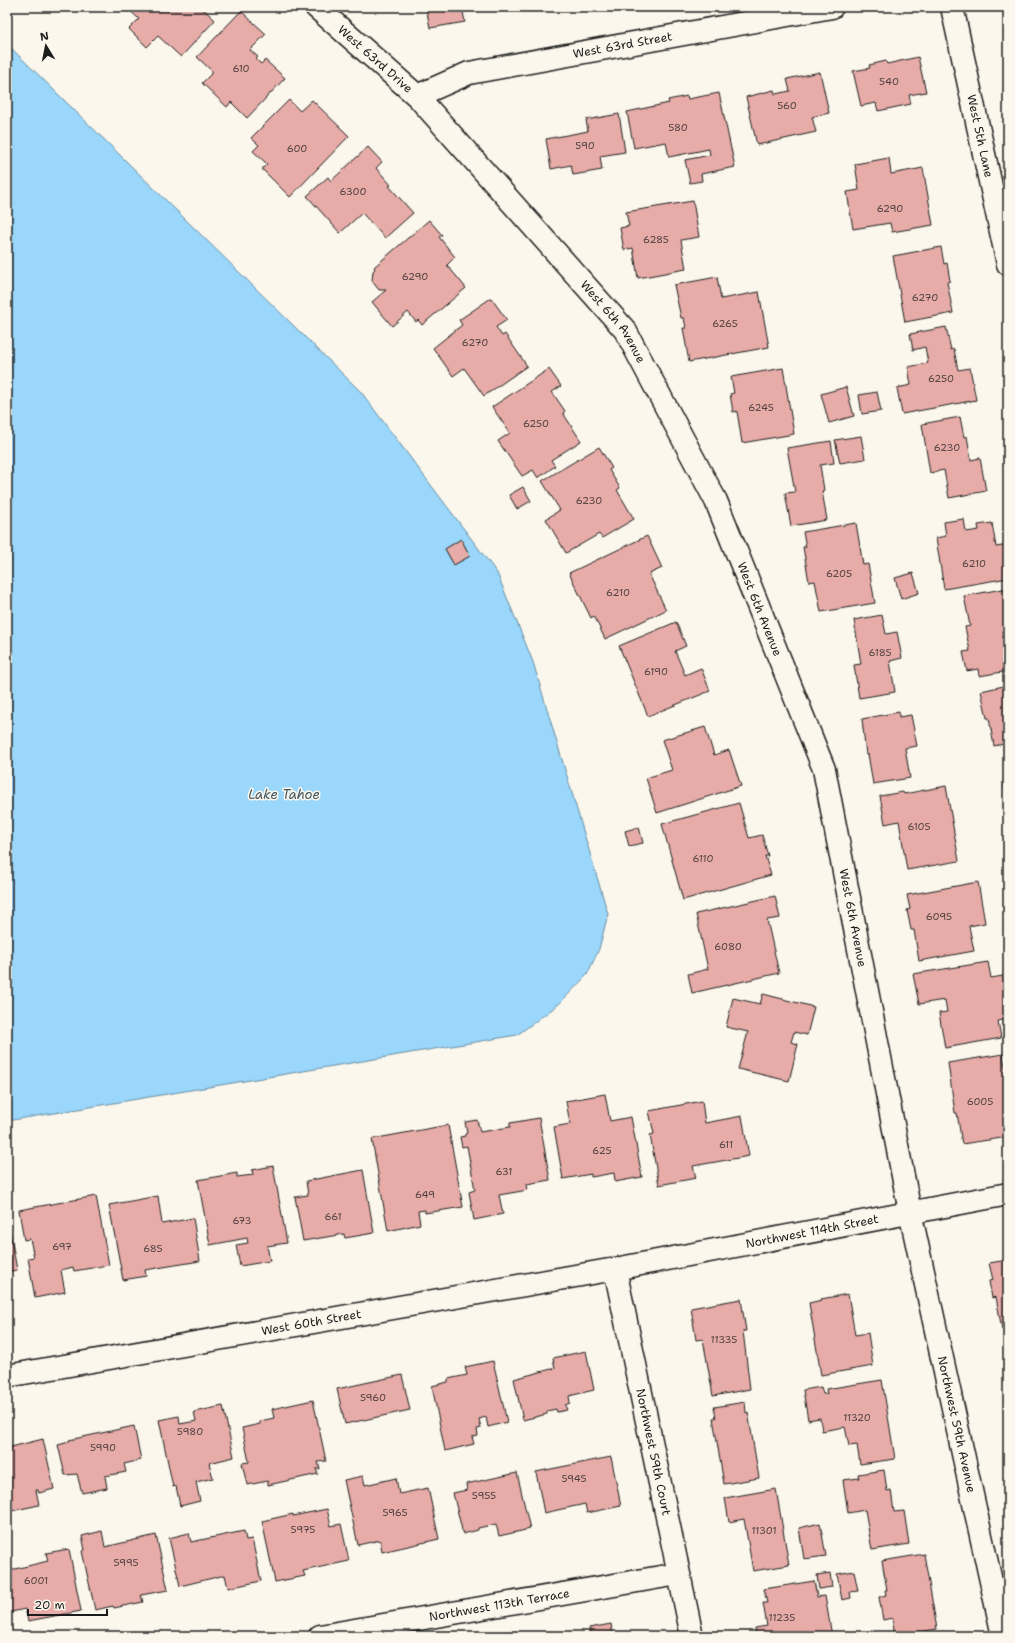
<svg xmlns="http://www.w3.org/2000/svg" width="1015" height="1643" font-family="'Shantell Sans',sans-serif">
<rect width="100%" height="100%" fill="#fbf7ec"/>
<filter id="ink" filterUnits="userSpaceOnUse"><feTurbulence type="fractalNoise" baseFrequency=".025" numOctaves="2"/><feDisplacementMap in="SourceGraphic" scale="8" xChannelSelector="R" yChannelSelector="G"/><feConvolveMatrix kernelMatrix="1 2 1 2 8 2 1 2 1" color-interpolation-filters="sRGB"/></filter>
<g filter="url(#ink)">
<!-- water -->
<path fill="#9ad7fb" stroke="#688ca2" d="M7,44l354,348 136,181 36,89 75,252 -9,35 -12,26 -28,29 -42,31 -510,86z"/>
<!-- building -->
<path fill="#e7aca8" stroke="#1c1c1c" d="M126,7h75l14,13 -34,37 -23,-21 -11,11 -18,-18 10,-10z
M426,7h36l3,15 -35,6z
M241,11l25,23 -16,16 8,7 -2,2 5,5 4,-4 20,18 -38,40 -16,-16 -4,5 -25,-24 11,-11 -16,-15z
M918,57l8,35 -17,3 2,9 -33,7 -2,-8 -15,3 -8,-35 17,-3 -1,-3 17,-4 1,3z
M820,72l9,41 -17,4 4,15 -59,13 -11,-48 28,-7 1,4 15,-3 -3,-12z
M719,93l16,74 -34,7 1,7 -12,2 -5,-23 25,-5 -1,-6 -40,8 -3,-15 -32,6 -7,-36 42,-9 -1,-3 19,-4 1,3z
M289,100l11,11 12,-11 37,36 -59,61 -28,-28 5,-5 -14,-13 6,-6 -8,-7z
M619,114l6,38 -25,4 2,14 -29,5 -2,-10 -20,4 -5,-30 42,-8 -2,-11z
M368,147l14,15 -6,6 15,17 -2,1 24,27 -28,25 -23,-25 -22,20 -33,-37 21,-19 3,4z
M889,158l2,16 32,-6 10,57 -41,7 -2,-9 -37,6 -6,-37 12,-2 -4,-26z
M693,201l6,36 -18,3 5,29 -48,9 -5,-30 -9,2 -4,-22 9,-2 -3,-14z
M429,220l13,15 -3,2 16,20 -8,8 19,23 -44,37 -4,-5 -2,2 -8,-10 -16,14 -20,-24 14,-12h-7l-7,-9 1,-10 2,-2 -1,-2z
M941,247l3,17 3,-1 3,18 -3,1 6,31 -48,9 -12,-66z
M717,277l4,22 38,-7 10,55 -80,15 -6,-34h3l-2,-10h-3l-7,-33z
M491,298l16,22 -11,7 6,9 3,-2 22,32 -43,30 -20,-28 -11,8 -20,-28 29,-23 -3,-5z
M946,327l5,23 3,-1 4,21 12,-2 6,32 -74,14 -5,-26 14,-3 -3,-18 20,-4 -3,-16 -12,3 -3,-16z
M783,368l11,66 -52,9 -5,-32 -4,1 -3,-18 4,-1 -3,-16z
M549,369l12,17 -9,6 13,19 -2,2 18,28 -30,19 4,6 -17,12 -5,-8 -11,6 -24,-35 12,-8 -18,-26z
M846,387l8,29 -25,7 -8,-29z
M877,392l4,19 -19,3 -3,-19z
M960,417l4,20 3,-1 4,24 9,-2 6,33 -37,7 -5,-28 -14,3 -8,-49z
M861,436l4,23 -25,4 -5,-23z
M831,441l3,22 -14,2 4,25 -2,1 5,29 -36,6 -6,-33 10,-1 -8,-44z
M599,447l13,21 -3,2 11,18 -3,2 17,29 -32,19 -3,-4 -33,19 -20,-34 14,-9 -18,-29z
M523,487l8,14 -14,8 -8,-14z
M964,519l2,13 13,-2 -1,-5 14,-2 4,24 12,-2v33l-64,11 -8,-51 10,-2 -2,-14z
M856,523l7,42 5,-1 7,39 -54,9 -6,-31 -6,1 -6,-35h3l-3,-15z
M647,536l15,32 -13,6 17,36 -61,29 -11,-23 -3,2 -22,-45z
M461,539l9,17 -16,9 -9,-16z
M913,573l6,20 -18,6 -6,-21z
M1008,588v83l-29,5 -1,-7 -11,2 -4,-19 7,-1 -5,-24 5,-1 -6,-30z
M882,615l4,19 11,-2 5,26 -12,3 5,31 -36,6 -5,-33 7,-1 -7,-44z
M676,622l10,24 -11,5 10,24 16,-7 9,23 -62,25 -29,-70z
M1008,685v58l-14,3 -5,-28h-2l-6,-27z
M899,712v5l12,-2 6,31 -12,2 5,30 -37,6 -5,-30 -2,1 -4,-36z
M705,727l9,28 15,-5 12,36 -84,27 -11,-35 26,-8 -10,-30z
M1008,784v19l-4,-18z
M946,786l13,75 -52,9 -8,-49 -14,3 -5,-28 23,-4 1,2z
M739,803l10,35 13,-3 6,21h-3l6,19 -88,25 -21,-76z
M639,827l4,16 -14,3 -4,-15z
M978,882l7,41 -16,3 5,25 -55,10 -5,-31h-3l-4,-20 3,-1 -3,-14z
M775,896l5,22 -13,2 12,53 -87,20 -4,-19 20,-5 -12,-55z
M988,962l3,16 12,-2 5,27v16l-10,2 3,17 -56,10 -6,-35 8,-1 -2,-12 -26,4 -6,-30z
M763,994l51,13 -7,28 -13,-3 -3,10 7,2 -9,37 -51,-12 10,-37 -22,-5 7,-29 27,6z
M1003,1054l5,31v52l-46,7 -5,-31h-2l-7,-50z
M605,1094l5,27 21,-4 11,60 -27,5 -1,-9 -23,4v-3l-28,5 -9,-52 16,-3 -4,-23z
M702,1101l3,22 37,-7 7,40 -56,10 3,12 -37,7 -9,-50 4,-1 -5,-23z
M539,1118l11,62 -23,4 1,6 -29,5 4,19 -29,6 -5,-28 6,-2 -8,-44 -5,1 -2,-10 5,-1v-2l2,-1 -2,-11 12,-2 3,12 30,-5v-4z
M448,1125l15,82 -38,6v-3l-7,1 2,13 -32,7 -16,-92z
M273,1166l14,77 -20,3 3,15 -30,5 -4,-21 12,-2 -1,-5 -37,7 -12,-65 39,-7v4l16,-2 -1,-5z
M363,1170l11,63 -29,5 -1,-4 -41,7 -8,-44 13,-2 -2,-14z
M96,1196l13,69 -35,6 -1,-4 -12,3 4,22 -30,6 -7,-40 6,-1 -4,-18 -6,1 -5,-30z
M158,1196l4,28 31,-6 7,43 -55,9 1,6 -23,4 -14,-75z
M7,1215l10,55 -10,2z
M1008,1260v69l-6,1 -6,-33 -4,1 -3,-17 4,-1 -4,-17z
M848,1294l7,41 13,-2 5,33 -52,9 -12,-72 13,-3 -1,-1z
M741,1299l5,32h-3l7,58 -37,7 -10,-57 -7,1 -5,-32z
M586,1351l8,39 -25,6 1,7 -5,2 2,5 -10,2 -1,-3 -9,2v3l-24,6 -9,-41 41,-11 -2,-10z
M493,1361l14,61 -19,5 -2,-10 -7,2 2,9 -4,1 1,7 -6,1 2,7 -29,7 -13,-65 16,-4v-3l19,-4 -2,-8z
M402,1375l8,35 -65,14 -8,-35z
M882,1380l13,79 -35,5 -3,-19 -8,1 -4,-19 -23,4 -2,-13 -12,2 -5,-30 18,-3 2,7h4l-1,-5z
M313,1400l13,61 -8,1 2,7h-4l2,5 -50,11v-4l-21,4 -5,-22 7,-1 -7,-34 18,-4v-3l14,-3 -2,-9z
M745,1402l1,11 2,-1 11,66 -35,6 -11,-66h3l-2,-11z
M223,1406l11,51 -25,6 4,15 -17,4 4,19 -20,5 -4,-20 -3,1 -14,-67 20,-4 1,8 16,-3 -2,-9z
M134,1426l7,34 -17,4 2,8 -21,4 2,12 -25,5 -5,-19 -12,1 -7,-30 11,-3v-2z
M43,1439l11,50 -15,4 -1,-3h-2l3,15 -32,7v-64z
M611,1457l10,49 -34,7 -2,-9 -41,9 -8,-41z
M884,1470l3,21 4,-1 3,22 10,-1 5,33 -37,6 -7,-40 -17,3 -5,-33 16,-2 -1,-4z
M517,1473l13,56 -31,7 -3,-12 -18,4v2l-15,4 -10,-41 14,-3 -1,-6z
M363,1476l2,9 31,-7 3,16 29,-6 11,51 -57,13 -2,-12 -22,5 -14,-65z
M776,1489l13,76 -36,6 -9,-52 -15,3 -4,-24z
M327,1509l4,17 10,-2 8,37 -46,10 2,5 -30,6 -13,-61 31,-7v2z
M820,1523l6,33 -22,3 -5,-31z
M102,1531l3,16 51,-12 12,55 -27,5 2,7 -29,6 -1,-2 -18,4 -13,-59 3,-1 -3,-14z
M244,1531l2,9 6,-1 9,42 -33,7 -3,-13 -45,11 -11,-48 20,-5 2,9z
M69,1549l12,62 -53,10 -3,-12 -18,4v-42l41,-10 -2,-8z
M924,1554l13,75 -42,7 -3,-18 -9,2 -4,-23 7,-2 -1,-5h2l-5,-29z
M854,1571l4,20 -8,1 1,6 -9,2 -5,-26z
M830,1573l2,14 -13,2 -2,-14z
M814,1581l3,16 8,-1 7,40h-76l-1,-8 12,-2 -4,-23h4l-3,-14z
M611,1624l2,11 16,-3v4h-38l-2,-8z"/>
<g fill="none" stroke-linecap="round" stroke-linejoin="round">
<defs>
<g id="street">
<path id="s1" d="M316,7l101,89 208,234 91,171 108,268 86,443 93,424"/>
<path id="s2" d="M952,7l56,257"/>
<path id="s3" d="M417,96l52,-23 363,-66"/>
<path id="s4" d="M615,1269l77,367"/>
<path id="s5" d="M320,1636l358,-62"/>
</g>
<g id="secondary">
<path id="s6" d="M7,1376l608,-107 393,-75"/>
</g>
</defs>
<!-- street casing -->
<use href="#street" stroke="#1c1c1c" stroke-width="25"/>
<!-- secondary casing -->
<use href="#secondary" stroke="#1c1c1c" stroke-width="25"/>
<!-- street -->
<use href="#street" stroke="#fbf7ec" stroke-width="22"/>
<!-- secondary -->
<use href="#secondary" stroke="#fbf7ec" stroke-width="22"/>
</g>
</g>
<g text-anchor="middle" stroke-width="3" stroke-linejoin="round" paint-order="stroke">
<!-- number labels -->
<g font-size="10" fill="#4f403f">
<text x="241" y="72">610</text>
<text x="889" y="85">540</text>
<text x="787" y="109">560</text>
<text x="678" y="131">580</text>
<text x="585" y="149">590</text>
<text x="297" y="152">600</text>
<text x="353" y="195">6300</text>
<text x="890" y="212">6290</text>
<text x="656" y="243">6285</text>
<text x="415" y="280">6290</text>
<text x="925" y="301">6270</text>
<text x="725" y="327">6265</text>
<text x="475" y="346">6270</text>
<text x="941" y="382">6250</text>
<text x="761" y="411">6245</text>
<text x="536" y="427">6250</text>
<text x="947" y="451">6230</text>
<text x="589" y="504">6230</text>
<text x="974" y="567">6210</text>
<text x="839" y="577">6205</text>
<text x="618" y="596">6210</text>
<text x="880" y="656">6185</text>
<text x="656" y="675">6190</text>
<text x="919" y="830">6105</text>
<text x="703" y="862">6110</text>
<text x="939" y="920">6095</text>
<text x="728" y="950">6080</text>
<text x="980" y="1105">6005</text>
<text x="726" y="1148">611</text>
<text x="602" y="1154">625</text>
<text x="504" y="1175">631</text>
<text x="425" y="1198">649</text>
<text x="333" y="1220">661</text>
<text x="242" y="1224">673</text>
<text x="62" y="1250">697</text>
<text x="153" y="1252">685</text>
<text x="724" y="1343">11335</text>
<text x="373" y="1401">5960</text>
<text x="857" y="1421">11320</text>
<text x="190" y="1435">5980</text>
<text x="103" y="1451">5990</text>
<text x="574" y="1482">5945</text>
<text x="484" y="1499">5955</text>
<text x="395" y="1516">5965</text>
<text x="303" y="1533">5975</text>
<text x="764" y="1534">11301</text>
<text x="126" y="1566">5995</text>
<text x="36" y="1584">6001</text>
<text x="782" y="1621">11235</text>
</g>
<!-- street labels -->
<g font-size="12" fill="#1c1c1c" stroke="#fbf7ec">
<text dy="4" stroke="none"><textPath href="#s3" startOffset="213">West 63rd Street</textPath></text>
<text dy="4" stroke="none"><textPath href="#s1" startOffset="79">West 63rd Drive</textPath></text>
<text dy="4" stroke="none"><textPath href="#s2" startOffset="132">West 5th Lane</textPath></text>
<text dy="4" stroke="none"><textPath href="#s1" startOffset="434">West 6th Avenue</textPath></text>
<text dy="4" stroke="none"><textPath href="#s1" startOffset="758">West 6th Avenue</textPath></text>
<text dy="4" stroke="none"><textPath href="#s1" startOffset="1082">West 6th Avenue</textPath></text>
<text dy="4" stroke="none"><textPath href="#s6" startOffset="818">Northwest 114th Street</textPath></text>
<text dy="4" stroke="none"><textPath href="#s6" startOffset="309">West 60th Street</textPath></text>
<text dy="4" stroke="none"><textPath href="#s1" startOffset="1599">Northwest 59th Avenue</textPath></text>
<text dy="4" stroke="none"><textPath href="#s4" startOffset="187">Northwest 59th Court</textPath></text>
<text dy="4" stroke="none"><textPath href="#s5" startOffset="182">Northwest 113th Terrace</textPath></text>
</g>
<!-- water labels -->
<g font-size="13" font-style="italic" fill="#42545f" stroke="#fbf7ec">
<text x="284" y="799">Lake Tahoe</text>
</g>
</g>
<!-- margin -->
<rect width="1015" height="1643" fill="none" stroke="#fbf7ec" stroke-width="24"/>
<rect x="12" y="12" width="991" height="1619" fill="none" stroke="#1c1c1c" stroke-width="1.5" filter="url(#ink)"/>
<!-- north arrow -->
<g transform="translate(46 46) rotate(350)" stroke="#fbf7ec" stroke-width="3" paint-order="stroke">
<path d="M0-3L7 15L0 10L-7 15Z" fill="#1c1c1c"/>
<text y="-6" font-size="11" font-weight="bold" text-anchor="middle" fill="#1c1c1c">N</text>
</g>
<!-- scale -->
<path d="M28 1609v6h79v-6" fill="none" stroke="#1c1c1c" stroke-width="2"/>
<text x="34" y="1609" font-size="12" fill="#1c1c1c" stroke="#fbf7ec" stroke-width="3" paint-order="stroke">20 m</text>
</svg>
